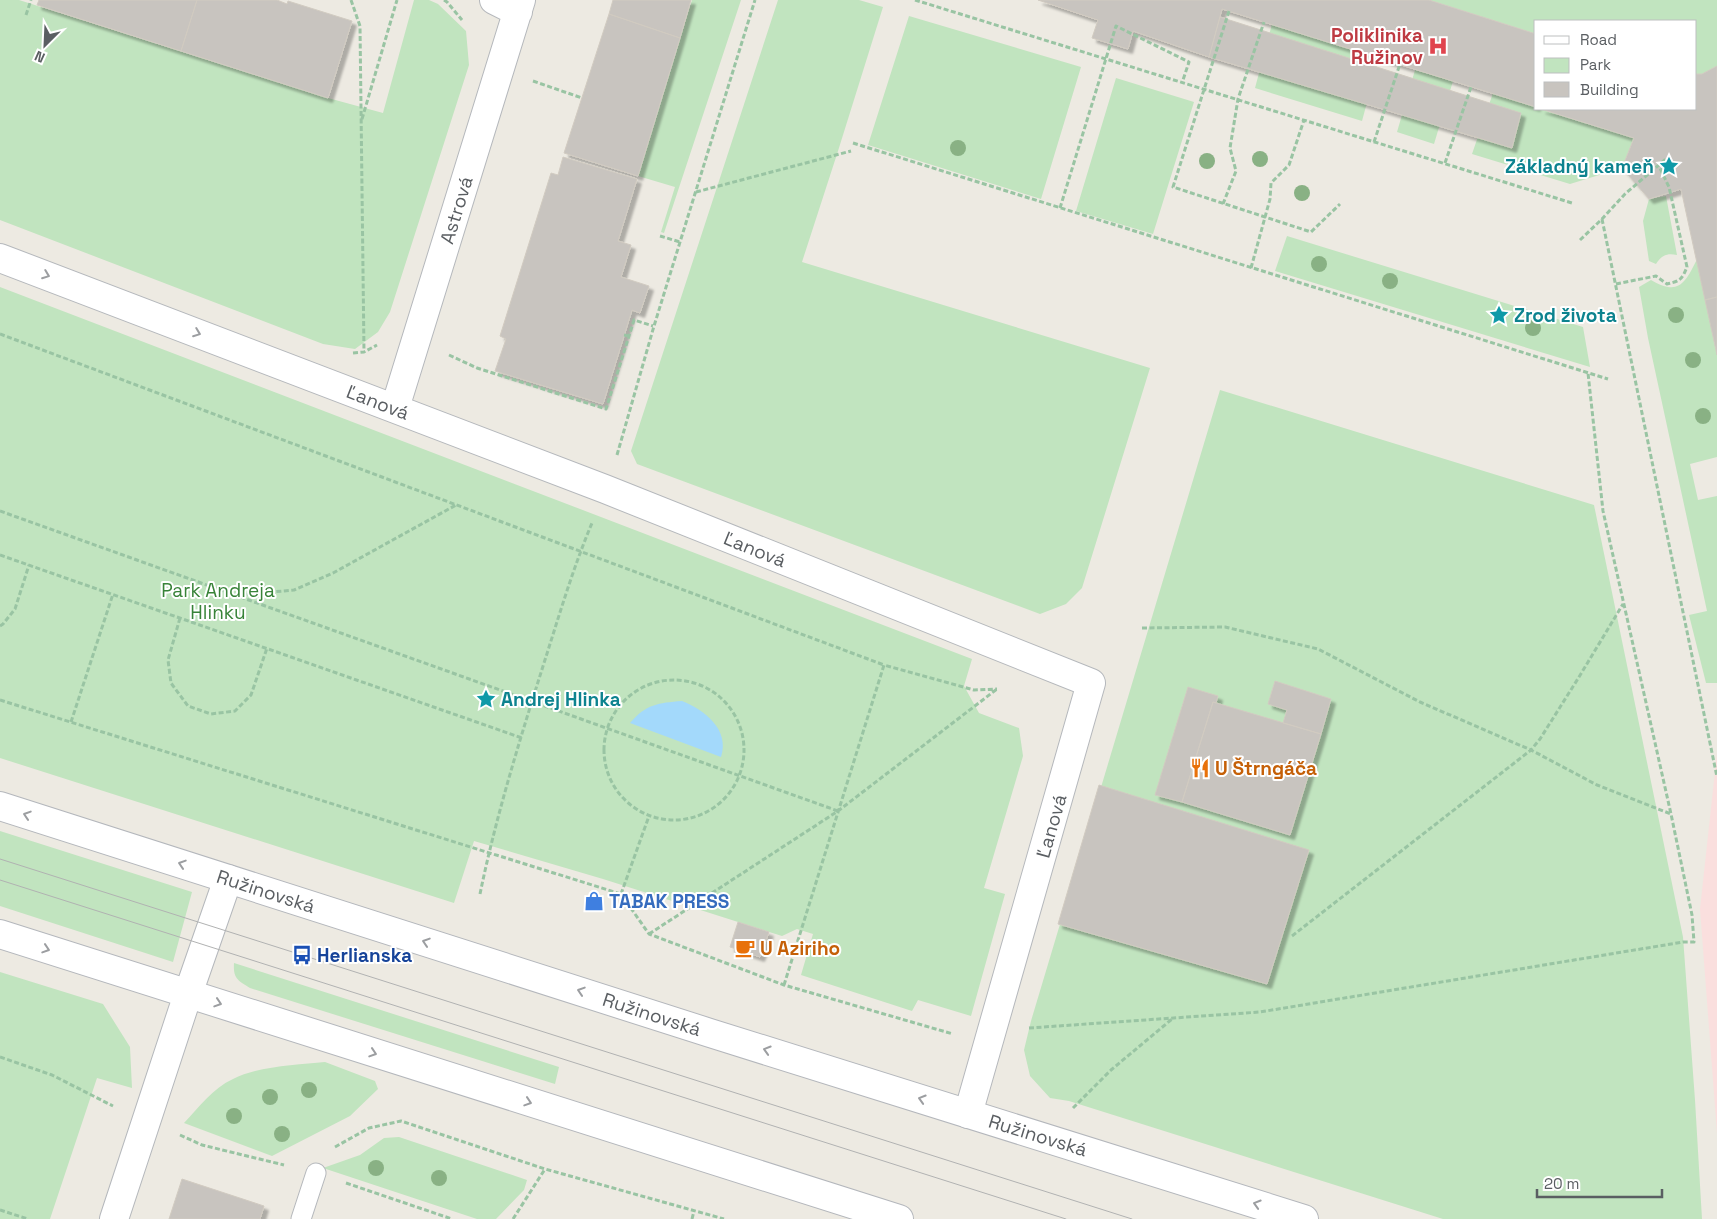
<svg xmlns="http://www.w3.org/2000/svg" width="1717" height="1219" font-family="'Space Grotesk',sans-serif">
<defs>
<filter id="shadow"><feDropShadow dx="4.5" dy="4.5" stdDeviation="1" flood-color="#0004"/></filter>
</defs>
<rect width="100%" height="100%" fill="#edeae2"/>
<!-- medical -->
<path fill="#fadfde" d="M1717,753v380l-17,-224z"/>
<!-- green -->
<path fill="#c1e4bf" d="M0,0h19l309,98 55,15 31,-113h15l9,4 28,27 3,34 -79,247 -12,20 -23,17 -32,-5 -323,-124z
M692,0h49l-77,233 -3,-1 14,-45 -37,-11z
M778,0h81l24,7 -45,144 -36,111 348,106 -68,220 -16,16 -26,10 -403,-150 -6,-13z
M1429,0h288v66l-15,8h-6v-53h-160v13z
M909,16l172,51 -40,132 -173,-54z
M1272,24l107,34 -17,63 -107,-33z
M1415,70l38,11 -19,63 -37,-12z
M1116,78l78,24 -41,132 -77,-23z
M1493,93l43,14v2h5l93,29 -12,30 -52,16 -98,-30z
M1666,196l11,59c-10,-2 -15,0 -21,9l-7,-3 -6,-40 6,-22z
M1287,236l296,91 7,40 -315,-96z
M1697,259l20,96v102l-27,7 8,36 19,-4v187h-11l-17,-68 18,-4 -59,-273 -9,-51 12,-7c27,16 34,4 46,-21z
M0,287l972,372 -8,27 15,27 40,15 4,28 -39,132 21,6 -34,122 -53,-16 -6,11 -111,-36 12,-41 -16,-5 -15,7 -179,-57 -129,-38 -20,62 -454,-145z
M1220,390l374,115 89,432 12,163 7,119h-259l-374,-118 -19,-3 -20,-22 -6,-26 7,-29z
M0,831l192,61 -19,70 -173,-56z
M234,963l325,104 -4,17 -305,-96c-12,-8 -17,-9 -16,-25z
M0,972l103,32 27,43 2,41 -35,-10 -47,141h-50z
M325,1062l50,19 3,8 -28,27 -78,40 -88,-33c15,-16 29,-35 49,-44 25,-13 64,-14 92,-17z
M399,1137l128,43 -3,10 -28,29h-19l-154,-51 37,-13 24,-17z"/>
<!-- water -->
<path fill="#a3d9fb" d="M682,701c22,9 48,28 39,56l-91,-34c16,-19 28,-20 52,-22z"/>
<!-- building -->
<path fill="#c8c4bf" stroke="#d1cbc1" filter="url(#shadow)" d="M39,0h158l-16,51 -144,-46z
M197,0h80l10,4 1,-3 64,20 -24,77 -147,-47z
M613,0h78l-11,38 -71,-24z
M1038,0h391l107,34v73l-314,-98 -13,48 -76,-26 -5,18 -36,-11 6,-18z
M609,14l71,24 -42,138 -74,-23z
M1220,17l301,96 -9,35 -303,-91z
M1717,66v231l-12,3 -24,-111 -32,10 -27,-31 12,-30 -93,-29h155v-35h6z
M563,157l74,22 -19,62 13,4 -10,32 28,9 -9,27 -8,-3 -29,94 -108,-33 11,-32 -6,-3 51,-163 7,2z
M1717,297v58l-12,-55z
M1275,681l56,18 -10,35 -38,-11 4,-13 -19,-6z
M1188,687l30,9 -2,7 -3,-1 -31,100 -27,-7z
M1213,702l108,32 -31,101 -108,-33z
M1099,785l210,65 -42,134 -209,-60z
M738,922l31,10 -9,25 -30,-10z
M182,1179l82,27 -4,13h-91z"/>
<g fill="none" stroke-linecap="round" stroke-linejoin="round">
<defs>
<path id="lane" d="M301,1219l15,-46"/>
<path id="street" d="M494,0l24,12
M0,258l605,231 486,194 -123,431
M395,408l126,-408
M114,1219l74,-225 40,-115"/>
<path id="secondary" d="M0,806l710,227 594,186
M0,934l899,285"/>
</defs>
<!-- lane casing -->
<use href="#lane" stroke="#b5b8bc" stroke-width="21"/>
<!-- street casing -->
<use href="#street" stroke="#b5b8bc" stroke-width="30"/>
<!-- secondary casing -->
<use href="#secondary" stroke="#b4b7bc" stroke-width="30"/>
<!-- path -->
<path stroke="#99c4a3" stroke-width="3" stroke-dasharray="5 2.5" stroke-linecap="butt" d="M351,0l9,26 4,326
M444,0l3,2 15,18
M915,0l657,203
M1229,11l-56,176 138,45 29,-28
M26,15l5,-15
M533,81l49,17
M362,119l35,-119
M1374,142l26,-78
M853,143l755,236
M1445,163l26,-76
M696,192l155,-41
M1223,204l13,-33 -6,-23 8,-49 26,-77
M1060,208l56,-182 73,36 -7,21
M1602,219l115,558
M660,236l20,6
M1580,240l22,-21 23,-25 42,-36
M1251,268l19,-69 1,-16 18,-18 15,-45
M1616,284l40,-8 11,8c14,-3 15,-5 20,-17l-18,-80 -10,-21
M0,334l884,331
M624,335l5,1
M353,353l11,-1 13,-7
M449,355l28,13 129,41 28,-89 19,6
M617,455l37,-129 101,-326
M0,511l838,300
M0,555l522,183
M239,595l55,-5 39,-17 123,-68
M180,618l-12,42 3,23 17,23 23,8 24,-3 16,-16 16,-47
M0,626l3,-2 12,-15 14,-44
M1142,628l83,-1 93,22 102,53 111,48 66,35 74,29
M604 750a70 70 0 1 1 140 0a70 70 0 1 1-140 0Z
M0,700l621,194 28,40 135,51 169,49
M71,722l42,-128
M480,894c16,-78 40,-155 64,-231 15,-47 29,-95 48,-140
M621,894l28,-78
M649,934l189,-123 159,-122
M1292,936l239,-186 9,-11 39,-62 44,-73
M784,985l100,-320 90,25 23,-1
M1029,1028l231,-16 423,-70h11l-2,-27 -21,-101 -68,-303 -15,-138
M0,1057l52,18 61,31
M1073,1108l38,-38 61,-51
M180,1135l22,10 82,20
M335,1147l34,-19 32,-7 144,48 179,50
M346,1183l106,36
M0,1210l28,9
M513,1219l32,-50
M692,1219l2,-8"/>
<!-- lane -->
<use href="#lane" stroke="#fff" stroke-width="19"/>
<!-- street -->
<use href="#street" stroke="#fff" stroke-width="28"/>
<!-- secondary -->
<use href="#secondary" stroke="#fff" stroke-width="28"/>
<!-- tram -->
<path stroke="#b1b2b2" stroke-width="1" d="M0,859l1132,360
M0,880l1066,339"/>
</g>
<!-- trees -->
<g fill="#89b184">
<circle cx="958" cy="148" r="8"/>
<circle cx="1260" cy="159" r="8"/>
<circle cx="1207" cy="161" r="8"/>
<circle cx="1302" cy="193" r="8"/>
<circle cx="1319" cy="264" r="8"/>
<circle cx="1390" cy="281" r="8"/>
<circle cx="1676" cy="315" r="8"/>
<circle cx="1533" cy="328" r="8"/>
<circle cx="1693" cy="360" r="8"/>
<circle cx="1703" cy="416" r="8"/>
<circle cx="309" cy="1090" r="8"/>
<circle cx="270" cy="1097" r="8"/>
<circle cx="234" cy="1116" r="8"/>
<circle cx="282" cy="1134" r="8"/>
<circle cx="376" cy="1168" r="8"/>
<circle cx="439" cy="1178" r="8"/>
</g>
<!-- one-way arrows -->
<defs><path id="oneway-chevron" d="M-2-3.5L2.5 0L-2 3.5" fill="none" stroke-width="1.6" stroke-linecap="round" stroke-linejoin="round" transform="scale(1.25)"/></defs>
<g stroke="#9c9ea1">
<use href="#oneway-chevron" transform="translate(46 275) rotate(21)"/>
<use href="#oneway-chevron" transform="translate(197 333) rotate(21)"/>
<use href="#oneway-chevron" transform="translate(27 815) rotate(-162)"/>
<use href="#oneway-chevron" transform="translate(182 864) rotate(-162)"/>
<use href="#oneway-chevron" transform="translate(426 942) rotate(-162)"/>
<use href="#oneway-chevron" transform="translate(46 949) rotate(18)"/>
<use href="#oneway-chevron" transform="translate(581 991) rotate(-162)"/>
<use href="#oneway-chevron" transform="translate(218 1003) rotate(18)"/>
<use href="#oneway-chevron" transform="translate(767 1050) rotate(-163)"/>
<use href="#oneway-chevron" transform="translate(373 1053) rotate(18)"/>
<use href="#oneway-chevron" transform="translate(922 1099) rotate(-163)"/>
<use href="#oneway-chevron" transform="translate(528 1102) rotate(18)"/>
<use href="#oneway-chevron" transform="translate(1257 1204) rotate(-163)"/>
</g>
<!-- icons -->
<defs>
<symbol id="hospital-bare" viewBox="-9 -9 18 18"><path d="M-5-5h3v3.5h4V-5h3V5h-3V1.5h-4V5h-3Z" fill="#e0444e" stroke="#fff" stroke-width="2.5" paint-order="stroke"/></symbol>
<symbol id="sight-bare" viewBox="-9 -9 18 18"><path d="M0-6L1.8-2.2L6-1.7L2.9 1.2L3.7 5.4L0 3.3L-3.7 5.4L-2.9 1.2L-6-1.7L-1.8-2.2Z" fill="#0f9aa8" stroke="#fff" stroke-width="2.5" paint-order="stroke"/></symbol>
<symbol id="restaurant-bare" viewBox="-9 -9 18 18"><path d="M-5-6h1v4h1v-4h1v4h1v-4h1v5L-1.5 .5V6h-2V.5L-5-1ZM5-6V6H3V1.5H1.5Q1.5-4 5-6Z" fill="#e8710a" stroke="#fff" stroke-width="2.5" paint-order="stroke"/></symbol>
<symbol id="shop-bare" viewBox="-9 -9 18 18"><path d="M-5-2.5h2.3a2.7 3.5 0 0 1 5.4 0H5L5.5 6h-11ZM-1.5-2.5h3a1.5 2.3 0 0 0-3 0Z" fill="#3f7fe0" stroke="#fff" stroke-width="2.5" paint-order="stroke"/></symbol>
<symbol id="cafe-bare" viewBox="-9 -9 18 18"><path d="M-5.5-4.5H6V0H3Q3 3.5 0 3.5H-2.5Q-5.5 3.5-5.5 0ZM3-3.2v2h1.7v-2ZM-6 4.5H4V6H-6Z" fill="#e8710a" stroke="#fff" stroke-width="2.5" paint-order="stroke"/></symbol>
<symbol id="bus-bare" viewBox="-9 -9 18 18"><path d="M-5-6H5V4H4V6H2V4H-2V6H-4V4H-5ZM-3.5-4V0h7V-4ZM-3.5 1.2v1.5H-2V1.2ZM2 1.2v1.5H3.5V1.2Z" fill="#1a4fb4" stroke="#fff" stroke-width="2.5" paint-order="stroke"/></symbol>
</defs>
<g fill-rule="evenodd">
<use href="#hospital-bare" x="1424" y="32" width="28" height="28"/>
<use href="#sight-bare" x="1655" y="152" width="28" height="28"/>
<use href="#sight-bare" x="1485" y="301" width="28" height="28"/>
<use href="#sight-bare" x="472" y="685" width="28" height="28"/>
<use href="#restaurant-bare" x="1186" y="754" width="28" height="28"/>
<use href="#shop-bare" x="580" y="887" width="28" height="28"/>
<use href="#cafe-bare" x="731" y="934" width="28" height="28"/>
<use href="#bus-bare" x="288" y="941" width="28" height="28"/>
</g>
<g text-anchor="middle" stroke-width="4" stroke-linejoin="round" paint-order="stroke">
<!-- health labels -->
<g font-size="19" font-weight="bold" fill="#be3a42" stroke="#fff" text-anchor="end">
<text x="1423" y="42">Poliklinika<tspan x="1423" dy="22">Ružinov</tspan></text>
</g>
<!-- culture labels -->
<g font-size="19" font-weight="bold" fill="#0d838f" stroke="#fff" text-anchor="start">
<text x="1654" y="173" text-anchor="end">Základný kameň</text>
<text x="1514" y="322">Zrod života</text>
<text x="501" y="706">Andrej Hlinka</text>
</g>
<!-- street labels -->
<g font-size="19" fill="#5a5e62" stroke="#fff">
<text transform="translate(456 210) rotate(-73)" y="7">Astrová</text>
<text transform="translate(378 402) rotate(21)" y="7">Ľanová</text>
<text transform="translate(755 549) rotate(22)" y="7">Ľanová</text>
<text transform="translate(1051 826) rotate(-74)" y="7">Ľanová</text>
<text transform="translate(266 891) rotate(18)" y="7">Ružinovská</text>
<text transform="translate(652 1014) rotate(18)" y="7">Ružinovská</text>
<text transform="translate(1038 1135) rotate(17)" y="7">Ružinovská</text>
</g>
<!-- park labels -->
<g font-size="19" fill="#388338" stroke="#fff">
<text x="218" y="597">Park Andreja<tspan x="218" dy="22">Hlinku</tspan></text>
</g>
<!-- food labels -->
<g font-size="19" font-weight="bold" fill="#c56008" stroke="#fff" text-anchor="start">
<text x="1215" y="775">U Štrngáča</text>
<text x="760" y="955">U Aziriho</text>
</g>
<!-- shop labels -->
<g font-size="19" font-weight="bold" fill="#366cbe" stroke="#fff" text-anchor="start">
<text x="609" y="908">TABAK PRESS</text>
</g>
<!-- transit labels -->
<g font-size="19" font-weight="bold" fill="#164399" stroke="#fff" text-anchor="start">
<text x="317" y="962">Herlianska</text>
</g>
</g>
<!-- legend -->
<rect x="1534" y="20" width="162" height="90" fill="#ffffff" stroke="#bdbfc0"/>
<rect x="1544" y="36" width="25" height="8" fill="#ffffff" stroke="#bdbfc0"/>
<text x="1580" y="45" font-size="15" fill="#5a5e62">Road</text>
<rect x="1544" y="58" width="25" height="15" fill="#c1e4bf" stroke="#bdbfc0"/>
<text x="1580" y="70" font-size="15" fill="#5a5e62">Park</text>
<rect x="1544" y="82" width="25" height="15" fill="#c8c4bf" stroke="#bdbfc0"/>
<text x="1580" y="95" font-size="15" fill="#5a5e62">Building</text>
<!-- north arrow -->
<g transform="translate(45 45) rotate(204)" stroke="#ffffff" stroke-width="4" paint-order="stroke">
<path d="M0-4L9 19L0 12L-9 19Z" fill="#5a5e62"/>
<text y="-8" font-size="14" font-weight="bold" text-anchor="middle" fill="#5a5e62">N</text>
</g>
<!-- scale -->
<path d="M1537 1189v8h125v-8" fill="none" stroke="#5a5e62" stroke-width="2.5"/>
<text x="1544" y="1189" font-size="15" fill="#5a5e62" stroke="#ffffff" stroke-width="4" paint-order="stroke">20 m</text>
</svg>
